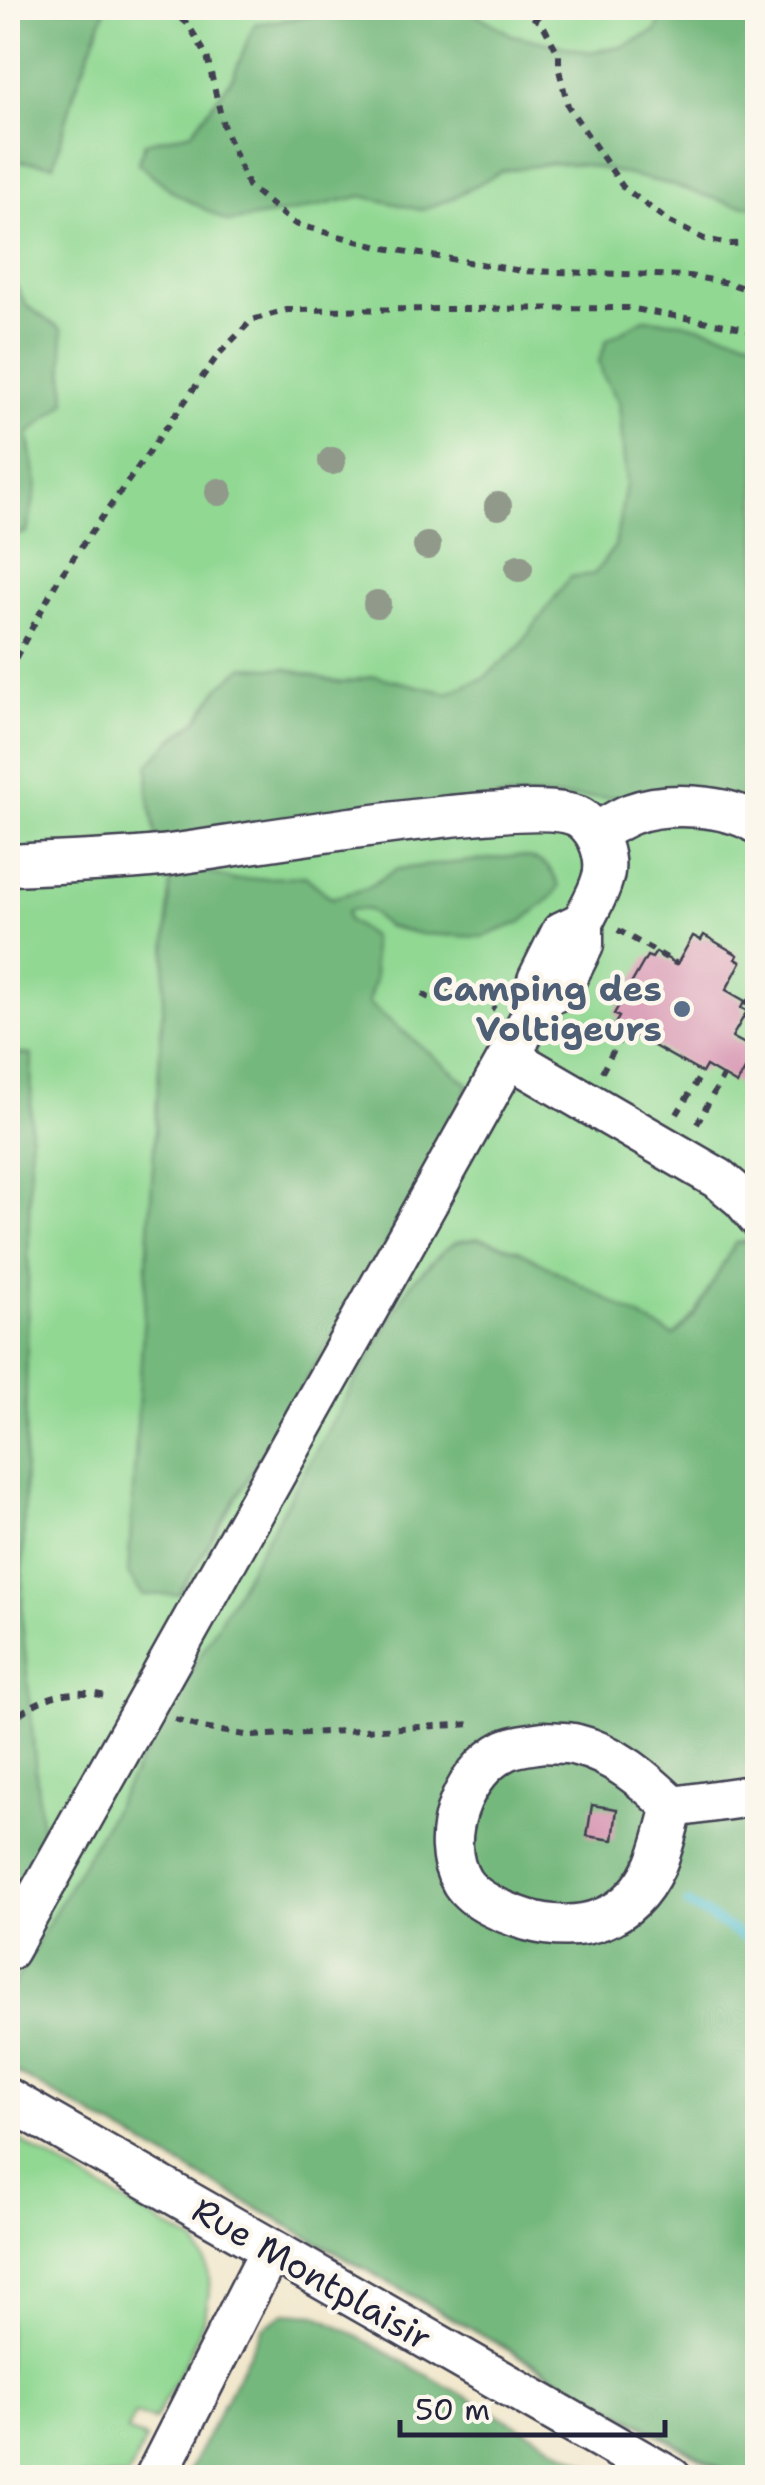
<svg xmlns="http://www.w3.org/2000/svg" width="765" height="2485" font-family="'Shantell Sans',sans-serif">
<rect width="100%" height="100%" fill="#fbf7ec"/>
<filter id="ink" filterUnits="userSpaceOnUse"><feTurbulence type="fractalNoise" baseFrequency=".01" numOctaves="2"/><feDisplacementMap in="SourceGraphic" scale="20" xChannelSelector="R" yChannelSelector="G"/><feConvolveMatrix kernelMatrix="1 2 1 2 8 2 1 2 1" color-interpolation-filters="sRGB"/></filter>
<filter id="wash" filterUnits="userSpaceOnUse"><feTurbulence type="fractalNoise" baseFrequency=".0048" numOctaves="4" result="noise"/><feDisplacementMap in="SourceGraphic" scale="40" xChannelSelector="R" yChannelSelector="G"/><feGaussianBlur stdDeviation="2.25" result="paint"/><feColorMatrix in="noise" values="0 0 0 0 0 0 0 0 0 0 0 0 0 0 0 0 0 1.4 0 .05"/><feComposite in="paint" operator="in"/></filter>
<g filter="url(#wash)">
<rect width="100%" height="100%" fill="#f1e7cc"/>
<!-- green -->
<path fill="#91d893" stroke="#5a7d67" stroke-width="2.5" d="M8,8h749v2469h-24l-725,-409z
M8,2134l187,109c3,7 9,14 11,21 16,46 -31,115 -52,156l-19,-6 -8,17 19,8 -19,38h-119z"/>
<!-- forest -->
<path fill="#74b87d" stroke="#4b6d5c" stroke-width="2.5" d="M8,8h98l-32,85 -20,72 -46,-5z
M399,8h66l47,27 77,17 33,-5 34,-16 9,-23h92v199l-25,-3 -63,-20 -84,-19 -33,-2 -50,8 -49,27 -32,12 -59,-14 -65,15 -69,11 -55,-30 -35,-29 7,-20 47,-11 41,-55 22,-53 79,-11z
M8,270l19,36 35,24 4,72 -38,32 9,50 -10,48 -19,6z
M644,319l38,3 75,19v466l-119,-10 -132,1 -349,43 -9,-48 1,-29 22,-23 27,-21 22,-34 24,-19 43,2 54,14 34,-7 73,17 36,-15 35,-31 51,-70 24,-3 21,-28 11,-62 -7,-82 -16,-26 -4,-15 8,-21z
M518,856c25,3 32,8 41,31l-7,10 -30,25 -39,15 -62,-3 -35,-8 -17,-16 -18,-1 -4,4 1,7 23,16 4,43 -7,24 101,82 -13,34 -72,130 -205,345 -36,1 -15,-21 43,-703 17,-4 46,13 71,-4 26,22 34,-9 32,-20z
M8,1053l24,2 -10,565 21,226 -35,61z
M479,1238l39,12 156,86 21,-22 40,-71 22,-3v1237h-21l-728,-409v-73l403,-712 32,-32 13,-9z
M285,2313l31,2 21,10 273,152h-424l77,-150z"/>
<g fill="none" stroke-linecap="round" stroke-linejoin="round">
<!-- stream -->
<path stroke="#54bfcf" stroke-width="10" d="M688,1904l59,35 11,4"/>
</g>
<g id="blocks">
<!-- building -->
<path fill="#d591af" d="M704,935l34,20 -2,4 5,3 -15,28 19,11 -4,7 6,3 -15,26 24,13 -19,34 -31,-18 -4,7 -87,-49 4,-7 -5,-3 33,-58 5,2 4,-6 21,12 16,-28 8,4z
M592,1805l25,4 -4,31 -26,-4z"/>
</g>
</g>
<g filter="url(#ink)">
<use href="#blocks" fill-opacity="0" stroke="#414051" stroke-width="2.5"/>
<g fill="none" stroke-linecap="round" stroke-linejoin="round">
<defs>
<path id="minor" d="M595,834c12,-7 23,-15 36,-20 35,-13 95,-10 127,10
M8,865c50,-2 101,-4 152,-9 65,-7 383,-66 422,-37 17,13 27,41 20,61 -4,15 -13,28 -19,42
M509,1057l210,122 24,20 15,18
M544,1742c11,1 23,0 33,3 38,9 68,35 96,62 -6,20 -10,41 -18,59 -25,54 -73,69 -128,54 -22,-7 -52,-18 -65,-38 -26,-43 1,-111 44,-132 11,-5 26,-6 38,-8z
M673,1807l85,-12
M8,1950l534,-952 18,-9 14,-26 9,-18v-23l-21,10 -24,48 4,18
M8,2099l663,379
M155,2478l115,-227"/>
</defs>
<!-- minor casing -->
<use href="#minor" stroke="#414051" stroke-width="45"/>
<!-- path -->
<path stroke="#414051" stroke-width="6" stroke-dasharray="8 8" stroke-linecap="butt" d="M169,8l19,16 19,32 16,69 25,61 47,38 84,23 143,24 167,5 39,7 30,10
M519,8l23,15 17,32v15l9,36 55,81 45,34 36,18 26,5 28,-1
M8,672l51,-94 159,-223 34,-35 35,-10 341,-2 115,20 15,6
M618,930l59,34
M422,994l11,6 10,-11 38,11 14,9
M745,1001l13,8
M602,1072l23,-43
M677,1114l25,-41
M697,1124l26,-48
M175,1719l28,9 48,8 224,-12
M8,1724c28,-27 65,-39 103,-26"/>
<!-- minor -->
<use href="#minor" stroke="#fff" stroke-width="40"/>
</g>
<!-- trees -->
<g fill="#91998b">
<circle cx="332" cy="461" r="14"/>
<circle cx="219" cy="492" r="14"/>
<circle cx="498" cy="506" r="14"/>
<circle cx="427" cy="546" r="14"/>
<circle cx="519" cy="568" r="14"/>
<circle cx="377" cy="604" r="14"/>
</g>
</g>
<!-- markers -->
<circle fill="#5c6f8a" stroke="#fbf7ec" stroke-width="4" cx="682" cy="1009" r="10"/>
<g text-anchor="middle" stroke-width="9" stroke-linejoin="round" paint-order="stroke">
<!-- service labels -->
<g font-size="35" font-weight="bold" fill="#4e5e75" stroke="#fbf7ec" text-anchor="end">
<text x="662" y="1001">Camping des<tspan x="662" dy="40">Voltigeurs</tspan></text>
</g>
<!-- street labels -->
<g font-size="35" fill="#22223b" stroke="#fbf7ec">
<text transform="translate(312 2274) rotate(30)" y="12">Rue Montplaisir</text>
</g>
</g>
<!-- margin -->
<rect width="765" height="2485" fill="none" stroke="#fbf7ec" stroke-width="40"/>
<!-- scale -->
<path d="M400 2420v15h265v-15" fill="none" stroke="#22223b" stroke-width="5"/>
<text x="415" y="2420" font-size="30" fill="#22223b" stroke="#fbf7ec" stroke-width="8" paint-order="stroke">50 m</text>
</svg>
